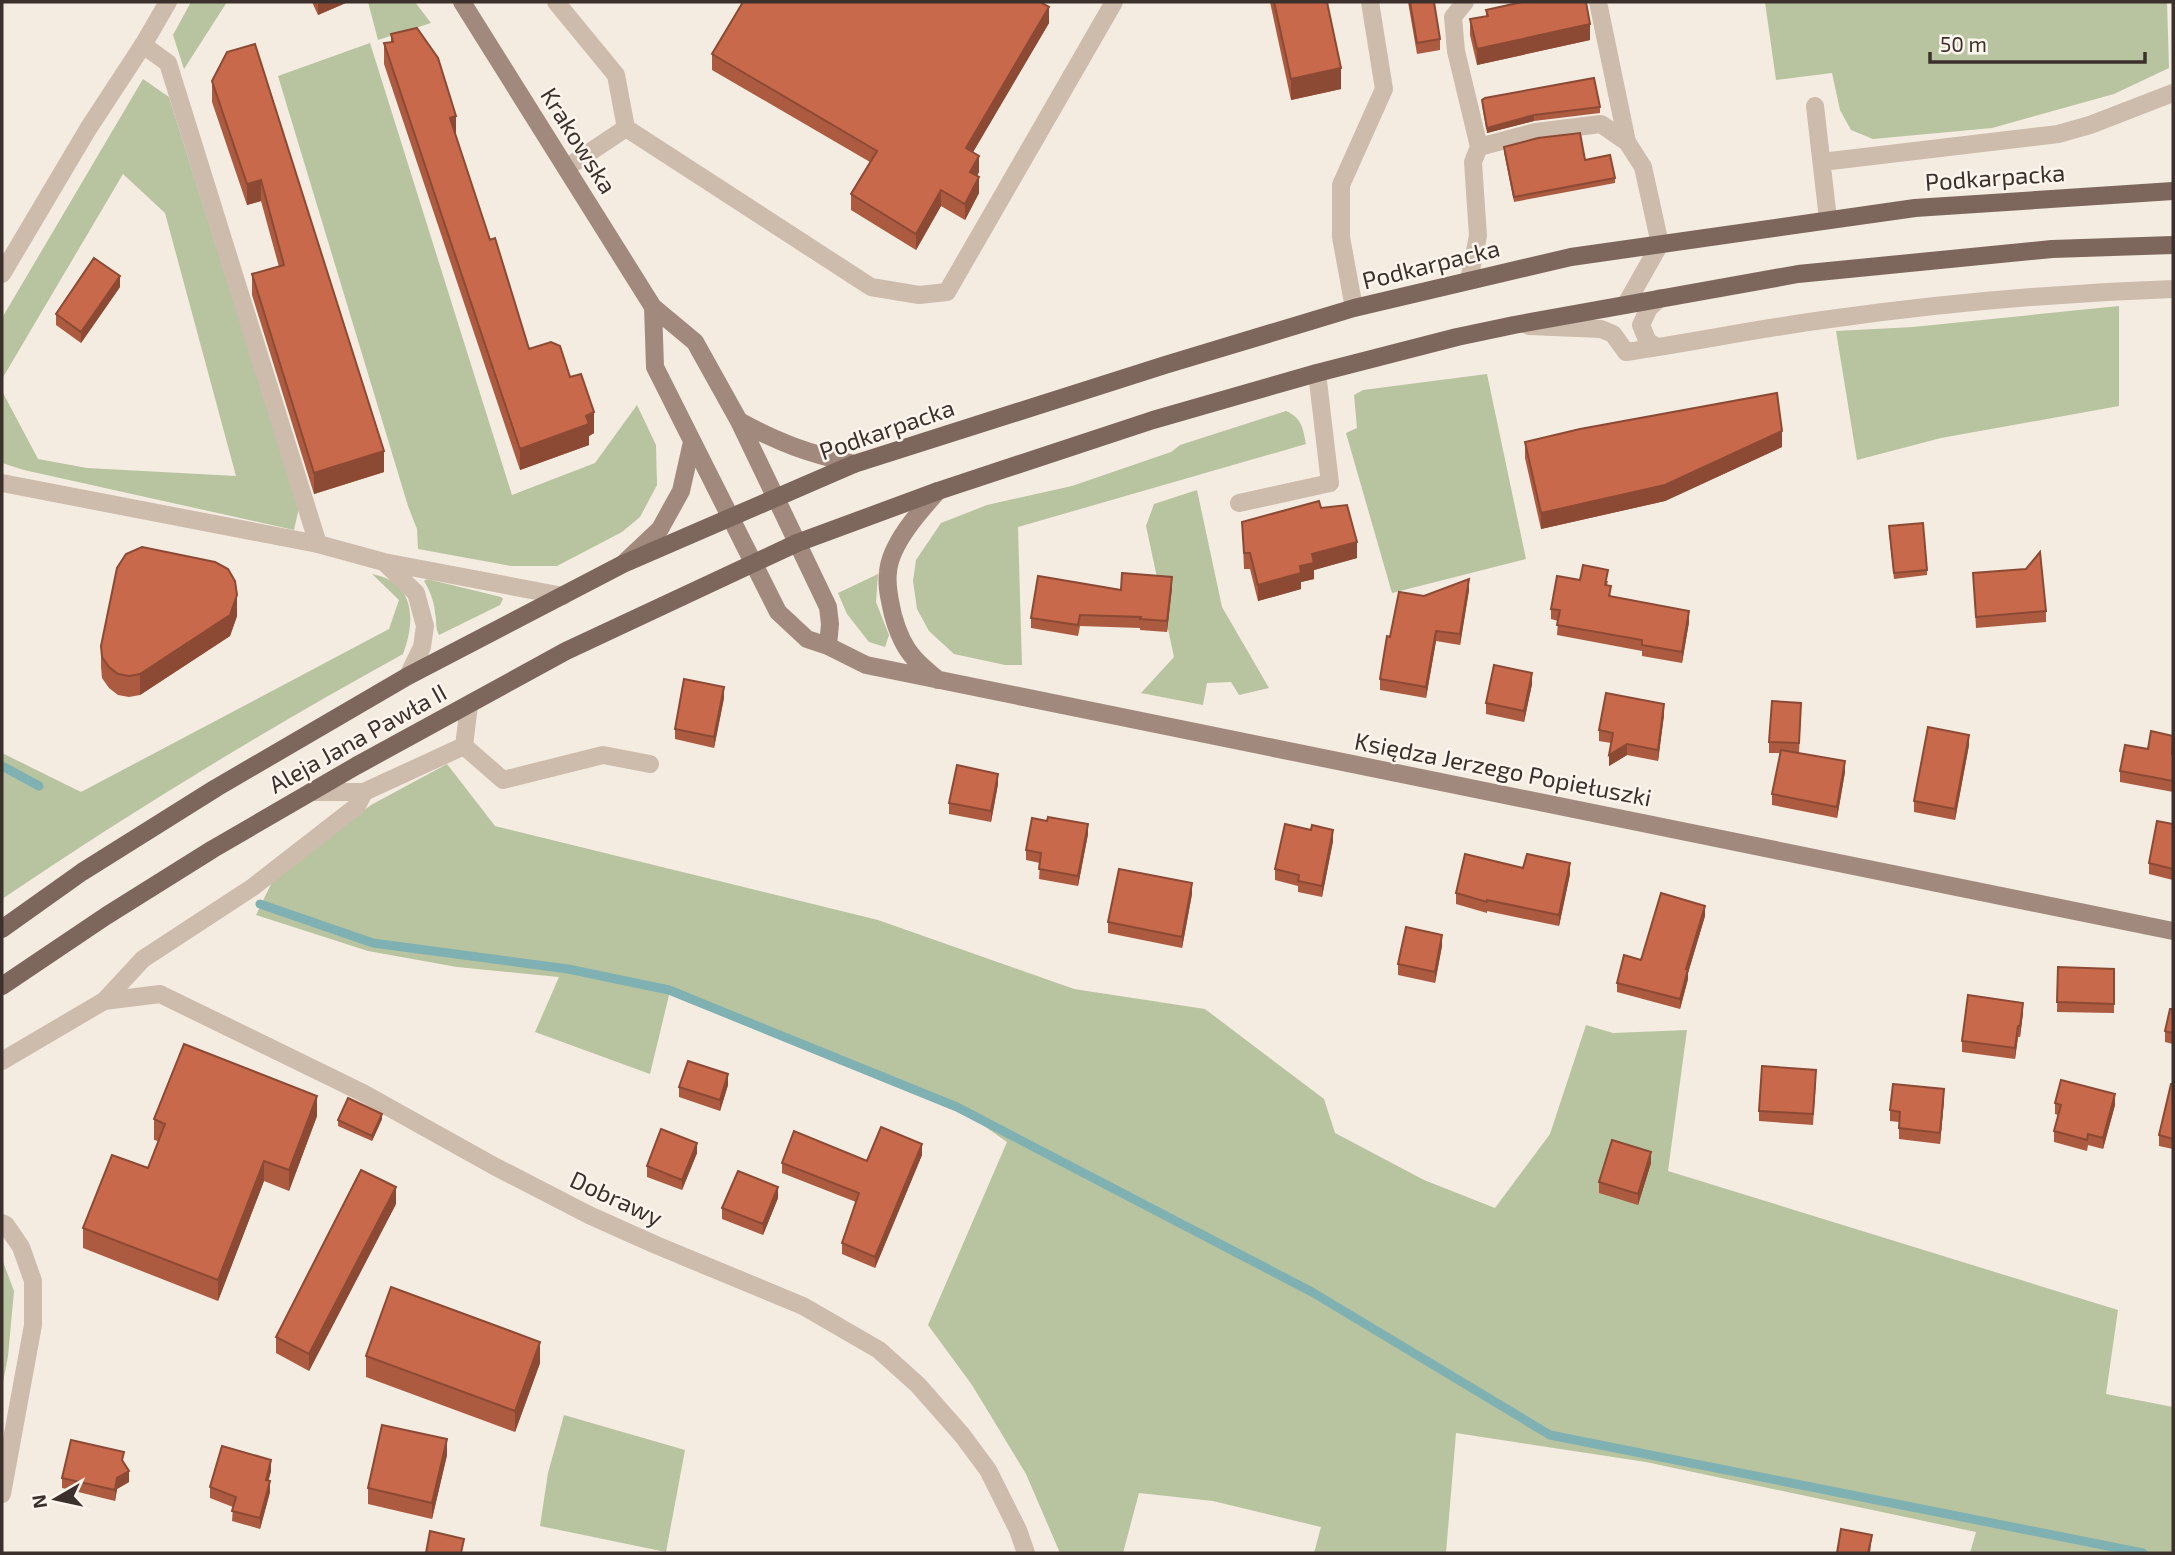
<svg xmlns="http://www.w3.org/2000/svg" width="2175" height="1555" font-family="'Exo 2',sans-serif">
<rect width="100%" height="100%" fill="#f4ebe1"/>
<!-- green -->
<path fill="#b8c4a0" d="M191,2h36l-43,67 -11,-34z
M368,2h47l16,21 -53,17z
M1765,2h402l2,66 -55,26 -122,34 -119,11 -22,-9 -11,-20 -8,-37 -56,7z
M370,43l142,452 83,-32 42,-58 19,40 1,40 -17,32 -18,15 -65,34h-46l-93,-17 -1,-20 -9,-23 -130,-430z
M143,79l26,18 130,411 -5,22 -270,-60 -22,-7v-72l36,68 49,9 149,8 -71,-263 -42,-39 -121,205v-61z
M2119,306v100l-178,32 -84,22 -21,-129 77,-4z
M1487,374l39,185 -134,34 -46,-160 11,-5 -3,-33 9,-5z
M1286,411c16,7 17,18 20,33l-288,83 4,138h-17l-51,-11 -25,-23 -12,-22 -4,-28 3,-21 25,-37 46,-18 85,-19 99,-34 9,-7z
M1197,490l25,117 47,81 -30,7 -8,-13 -24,1 -4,22 -62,-12 33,-36 -28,-131 8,-22z
M372,574c43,8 44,46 31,80 -138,76 -271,157 -401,245v-146l79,39 308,-163 10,-29z
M878,574l-2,28 13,33 -4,12 -16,-5 -22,-28 -9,-21z
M427,579l74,18 2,2 -3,6 -61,30c-4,-7 -2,-14 -4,-22 -1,-12 -5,-22 -11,-32z
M447,764l48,62 383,94 196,69 131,20 119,90 11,34 89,47 71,28 55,-74 36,-109 27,8 74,-3 -19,141 450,139 -12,84 67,13v146h-203l6,-21 -330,-70 -190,-29 -10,120h-132l7,-26 -108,-26 -74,-8 -16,60h-63l-34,-79 -54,-89 -44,-60 79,-183 -50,-35 -287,-116 -20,83 -115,-42 24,-55 -102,-10 -89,-16 -112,-36 18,-37 97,-73z
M2,1259l12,32 -6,65 -6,32z
M564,1415l121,35 -19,102 -126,-26 8,-53z"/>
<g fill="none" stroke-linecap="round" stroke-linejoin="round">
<!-- stream -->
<path stroke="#7fb0b2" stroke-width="9" d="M2,766l37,20
M260,904l113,39 195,26 101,21 288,117 355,185 238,143 593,118"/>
<!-- lane -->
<path stroke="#cdbbac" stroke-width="18" d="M556,2l60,73 10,53
M1465,2l-12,15 3,34 23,96
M1598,2l29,140
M143,45l25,18 150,481
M1815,106l13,113
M1822,162l236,-28 32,-9 83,-32
M566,168l60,-40 245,159 48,8 28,-3 167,-290
M1469,280l9,-44 -5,-74 6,-15 57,-15 65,-8 26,18 16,25 17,77 -34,60
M1354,308l-13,-71v-52l43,-96 -14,-87
M1239,503l91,-20 -13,-110
M464,746l5,-41
M311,792h53
M104,1001l39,-42 110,-72 104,-81 7,-14 100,-46 39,34 100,-25 47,9"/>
<!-- street -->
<path stroke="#cdbbac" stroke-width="18" d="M2,274l86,-145 55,-84 25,-43
M1529,326l72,3 12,5 13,18c68,-10 136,-24 204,-33 113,-16 229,-26 343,-30
M1658,347l-10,-5 -7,-17 8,-17 11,-10
M2,483l316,61 66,18 179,34
M384,562l32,31 9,33 -3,21 -14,29
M2,1061l102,-60 56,-7 203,99 131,73 95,49 67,30 147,61 76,44 39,35 44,50 26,35 30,60 8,23
M2,1223l4,2 15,22 12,34v44l-31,169"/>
<!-- secondary -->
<path stroke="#a18a7d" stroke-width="18" d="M462,2l191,305 42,35 44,79 89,186 2,17 -2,22
M653,307l2,60 123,245 29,27 21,7 38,19 1307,266
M739,421c42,23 69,32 115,43
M624,563l36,-34 21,-38 11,-49
M938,680c-8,-7 -17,-14 -24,-22 -10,-11 -17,-28 -21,-43 -3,-14 -7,-28 -5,-43 2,-28 32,-61 50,-81"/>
<!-- primary -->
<path stroke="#7d675c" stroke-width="18" d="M2,929l80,-57 134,-84 192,-112 215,-112 231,-100 311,-99 189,-57 217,-51 344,-49 258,-17
M2,986l104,-70 107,-67 143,-83 210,-115 231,-108 141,-52 215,-71 164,-47 140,-36 57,-12 284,-51 254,-25 121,-4"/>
</g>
<!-- wall -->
<path fill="#ac5a40" d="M312,2h36l-30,13z
M1270,2h57l14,87 -50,11z
M1408,2h26l6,37v11l-23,4z
M1486,10l104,30 -113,25 -7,-30v-16l16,-3z
M1049,23l-76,129 6,20 -2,4 2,17 -14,27 -24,-14 -25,44 -65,-40v-16l19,-32 -158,-92v-16z
M391,34l65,103 34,103 39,109 41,28 24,56 -5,3v9l-69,25 -136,-406v-21l7,-1z
M227,52l157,420 -70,22 -62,-199v-21l27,-7 -18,-66 -14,4 -35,-103v-21z
M1482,100l118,7v6l-66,8 -47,12 -5,-28z
M1504,147l81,13 30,18v5l-101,19 -10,-50z
M120,287l-39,56 -25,-18v-11z
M1525,442l257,5 -117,54 -124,28 -16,-71z
M1321,508l36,50 -43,12v9l-13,3v7l-43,12 -8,-32h-6l-2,-47z
M1889,532l38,38v5l-33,4z
M1973,573l73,38v11l-70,6z
M1580,580l28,1 -1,4 4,11 78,26 -7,41 -40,-7v-5l-85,-16 1,-14 -7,-2v-10z
M1172,588l-5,44 -27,-2v-2l-60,-2 -2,10 -47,-8v-10l90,-28z
M1469,590l-9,55 -24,-4 -10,57 -46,-8v-11l10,-42 34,-41z
M237,616l-7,20 -90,59 -11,2 -11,-2 -9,-7 -7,-10 -1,-11v-21z
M1532,684l-8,38 -38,-8v-11z
M724,698l-10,50 -39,-9v-10z
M1801,713l-2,40 46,19 -8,46 -65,-13v-11l8,-41h-11v-11z
M1664,715l-6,46 -31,-6 -18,11 2,-23 -12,-2v-11z
M2173,736v56l-53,-10v-11l28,-22z
M1969,745l-14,75 -41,-8v-11z
M998,784l-7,38 -42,-8v-11z
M1047,821l41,13 -10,52 -39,-7 1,-16 -14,-3v-10z
M2173,824v56l-24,-6v-11z
M1311,830l22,11 -11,56 -24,-5v-6l-23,-6v-11z
M1523,868l47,6 -11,52 -72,-15v2l-31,-9v-11z
M1192,894l-10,54 -74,-15v-11z
M1705,916l-17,57v6l-8,30 -63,-17v-9l24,-23z
M1442,946l-7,37 -37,-8v-11z
M2058,967l56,2v44l-57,-1z
M2173,1009v35l-8,-2v-11z
M2023,1013l-3,24h-2l-3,22 -53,-7v-11z
M1816,1080l-3,45 -54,-4v-10z
M2173,1084v65l-14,-3v-11z
M728,1085l-8,26 -41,-14v-10z
M1944,1100l-4,44 -41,-5v-17l-9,-1v-11z
M2055,1103l60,2 -12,44 -15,-4 -1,6 -33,-9v-11l4,-16 -3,-1z
M317,1116l-28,75 -25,-10 -46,120 -135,-53v-20l65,-60 10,-27 -4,-1v-21z
M382,1119l-10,22 -34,-15v-6z
M697,1153l-15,37 -35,-13v-11z
M922,1155l-47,113 -33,-14v-11l14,-41 -74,-29v-10l85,-2z
M1651,1163l-13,42 -39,-12v-11z
M778,1198l-15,37 -41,-16v-11z
M396,1204l-87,167 -33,-18v-16z
M366,1356l174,7 -25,69 -149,-55z
M447,1455l-15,64 -64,-15v-16z
M124,1463l5,19 -12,7 -2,12 -53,-13v-10z
M271,1471l-3,10 2,11 -10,37 -28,-8 1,-14 -23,-9v-11z"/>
<!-- shaded-wall -->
<path fill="#8c4a34" d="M324,2h24l-30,13v-11z
M1049,7v16l-83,141v-16z
M1590,24v16l-113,25v-16z
M1341,68v21l-50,11v-21z
M1534,115v6l-47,12v-5z
M456,116v21l-6,-19z
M979,156v16l-9,16v-16z
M979,177v16l-14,27v-16z
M261,180v21l-14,4v-21z
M941,190v16l-25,44v-16z
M120,276v11l-39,56v-11z
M594,412v21l-5,3v9l-69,25v-21z
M1782,431v16l-117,54 -124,28v-16z
M384,451v21l-70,22v-21z
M1357,542v16l-43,12v9l-13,3v7l-43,12v-16l42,-19 12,-12z
M1172,577v11l-5,44v-11z
M1469,579v11l-9,55v-11z
M237,595v21l-7,20 -90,59v-21z
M1689,611v11l-7,41v-11z
M1436,631v10l-10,57v-11z
M1532,673v11l-8,38v-11z
M724,687v11l-10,50v-11z
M1664,704v11l-6,46v-11z
M1969,735v10l-14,75v-11z
M1627,744v11l-18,11v-11z
M1845,761v11l-8,46v-11z
M998,774v10l-7,38v-11z
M1088,824v10l-10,52v-10z
M1333,830v11l-11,56v-11z
M1570,863v11l-11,52v-11z
M1192,883v11l-10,54v-11z
M1705,906v10l-17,57v6l-8,30v-10l6,-30z
M1442,935v11l-7,37v-11z
M2023,1003v10l-3,24v-11z
M2018,1026v11l-3,22v-11z
M728,1074v11l-8,26v-11z
M1944,1089v11l-4,44v-11z
M2115,1094v11l-12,44v-11z
M317,1096v20l-28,75v-21z
M382,1114v5l-10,22v-5z
M697,1143v10l-15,37v-10z
M922,1144v11l-47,113v-11z
M1651,1152v11l-13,42v-11z
M264,1161v20l-46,120v-21z
M396,1187v17l-87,167v-17z
M778,1187v11l-15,37v-11z
M540,1342v21l-25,69v-21z
M447,1439v16l-15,64v-16z
M271,1460v11l-5,20v-11z
M129,1471v11l-12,7 -2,12v-11l2,-12z
M270,1481v11l-10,37v-11z
M1872,1535l-2,18h-2z"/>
<!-- building -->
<path fill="#c8694b" stroke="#8c4a34" stroke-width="2" d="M743,2h297l9,5 -83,141 13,8 -9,16 9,5 -14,27 -24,-14 -25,44 -65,-40 26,-43 -165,-97z
M1274,2h53l14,66 -50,11z
M1410,2h24l6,37 -23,4z
M1522,2h64l4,22 -113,25 -7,-30 18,-3 -2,-6z
M417,28l21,30 18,58 -6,2 40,122 5,-2 34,111 22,-7 9,4 10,31 11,-3 13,38 -8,4 3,8 -69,25 -136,-406 9,-1 -2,-8z
M255,44l129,407 -70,22 -62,-199 32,-9 -23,-85 -14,4 -35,-103 15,-29z
M1594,78l6,29 -66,8 -47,13 -5,-28 3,-2z
M1580,133l5,27 25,-5 5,23 -101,19 -10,-50 34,-9z
M94,258l26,18 -39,56 -25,-18z
M1777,393l5,38 -117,54 -124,28 -16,-71 55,-13z
M1319,501l2,7 26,-3 10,37 -45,12 2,9 -14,3 1,7 -43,12 -8,-32h-6l-2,-31z
M1923,523l4,47 -33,3 -5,-47z
M142,547l73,15 13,7 7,12 2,14 -7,20 -90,59 -11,2 -11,-2 -9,-7 -7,-10 -1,-11 16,-78 9,-14z
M2040,552l6,59 -70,6 -3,-44 53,-4z
M1583,565l25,5 -3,15 6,1 -2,10 80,15 -7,41 -40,-7v-5l-85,-15 3,-15 -9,-1 6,-33 23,4z
M1122,573l50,4 -5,44 -27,-2 1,-2 -61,-2 -2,10 -47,-7 7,-42 83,14z
M1469,579l-9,55 -24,-3 -10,56 -46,-8 7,-43 3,1 9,-45 25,4z
M1494,665l38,8 -8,38 -38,-8z
M684,679l40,8 -10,50 -39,-8z
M1606,693l58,11 -6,46 -31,-6 -18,11 4,-22 -14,-3z
M1772,701l29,2 -2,40 -30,-1z
M1928,727l41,8 -14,74 -41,-8z
M2151,731l22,5 -1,18h1v27l-53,-10 5,-26 23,4z
M1781,750l64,11 -8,46 -65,-13z
M957,765l41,9 -7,37 -42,-8z
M1048,817l40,7 -10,52 -39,-7 2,-16 -15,-3 6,-32 15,3z
M2157,821l16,3v45l-24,-6z
M1285,824l26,6 1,-5 21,5 -11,56 -24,-5 1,-6 -24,-6z
M1465,854l58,14 4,-14 43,9 -11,52 -72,-15v2l-31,-9z
M1119,869l73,14 -10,54 -74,-15z
M1661,893l44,13 -19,63h2l-8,30 -63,-16 7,-28 17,5z
M1406,927l36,8 -7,37 -37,-8z
M2058,967l56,2v35l-57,-2z
M1968,995l55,8 -3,23h-2l-3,22 -53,-7z
M2170,1009h3v24l-8,-2z
M184,1044l133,52 -28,74 -25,-9 -46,119 -135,-52 29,-73 36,13 17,-44 -11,-5z
M688,1061l40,13 -8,26 -41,-13z
M1762,1066l54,4 -3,44 -54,-3z
M2061,1080l54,14 -12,44 -15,-4 -1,6 -33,-9 7,-26 -6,-2z
M1893,1084l51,5 -4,44 -41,-5 1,-16 -10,-2z
M2171,1084h2v55l-14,-4z
M348,1098l34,16 -10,22 -34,-16z
M881,1127l41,17 -47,113 -33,-14 17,-50 -77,-30 12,-32 73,30z
M661,1129l36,14 -15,37 -35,-14z
M1612,1140l39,12 -13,42 -39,-12z
M361,1170l35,17 -87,167 -33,-17z
M738,1171l40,16 -15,37 -41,-16z
M391,1287l149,55 -25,69 -149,-55z
M382,1425l65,14 -15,64 -64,-15z
M71,1440l53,12 -2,8 7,11 -12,7 -2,12 -53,-12z
M222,1446l49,14 -5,20 4,1 -10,37 -28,-7 4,-14 -26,-10z
M1841,1529l31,6 -4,18h-31z
M430,1531l34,8 -3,14h-35z"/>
<g text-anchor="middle" stroke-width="5" stroke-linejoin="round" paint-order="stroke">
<!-- street labels -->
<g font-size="24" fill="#3b302b" stroke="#fbf5ee">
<text transform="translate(578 141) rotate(58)" y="8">Krakowska</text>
<text transform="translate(1995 178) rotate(-4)" y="8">Podkarpacka</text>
<text transform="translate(1431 265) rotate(-14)" y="8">Podkarpacka</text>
<text transform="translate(887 430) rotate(-19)" y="8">Podkarpacka</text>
<text transform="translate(358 739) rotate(-29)" y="8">Aleja Jana Pawła II</text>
<text transform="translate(1503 770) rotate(11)" y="8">Księdza Jerzego Popiełuszki</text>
<text transform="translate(616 1199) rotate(25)" y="8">Dobrawy</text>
</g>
</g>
<!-- border -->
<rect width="2175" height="1555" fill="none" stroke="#3b302b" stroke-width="7"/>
<!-- north arrow -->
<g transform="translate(56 1499) rotate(261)" stroke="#fbf5ee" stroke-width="5" paint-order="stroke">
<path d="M0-5L12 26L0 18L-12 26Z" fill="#3b302b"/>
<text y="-10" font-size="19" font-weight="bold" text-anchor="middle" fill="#3b302b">N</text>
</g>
<!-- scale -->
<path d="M1930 52v10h215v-10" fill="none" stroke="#3b302b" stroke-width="3.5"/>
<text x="1940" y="52" font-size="21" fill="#3b302b" stroke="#fbf5ee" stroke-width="5" paint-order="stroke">50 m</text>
</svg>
